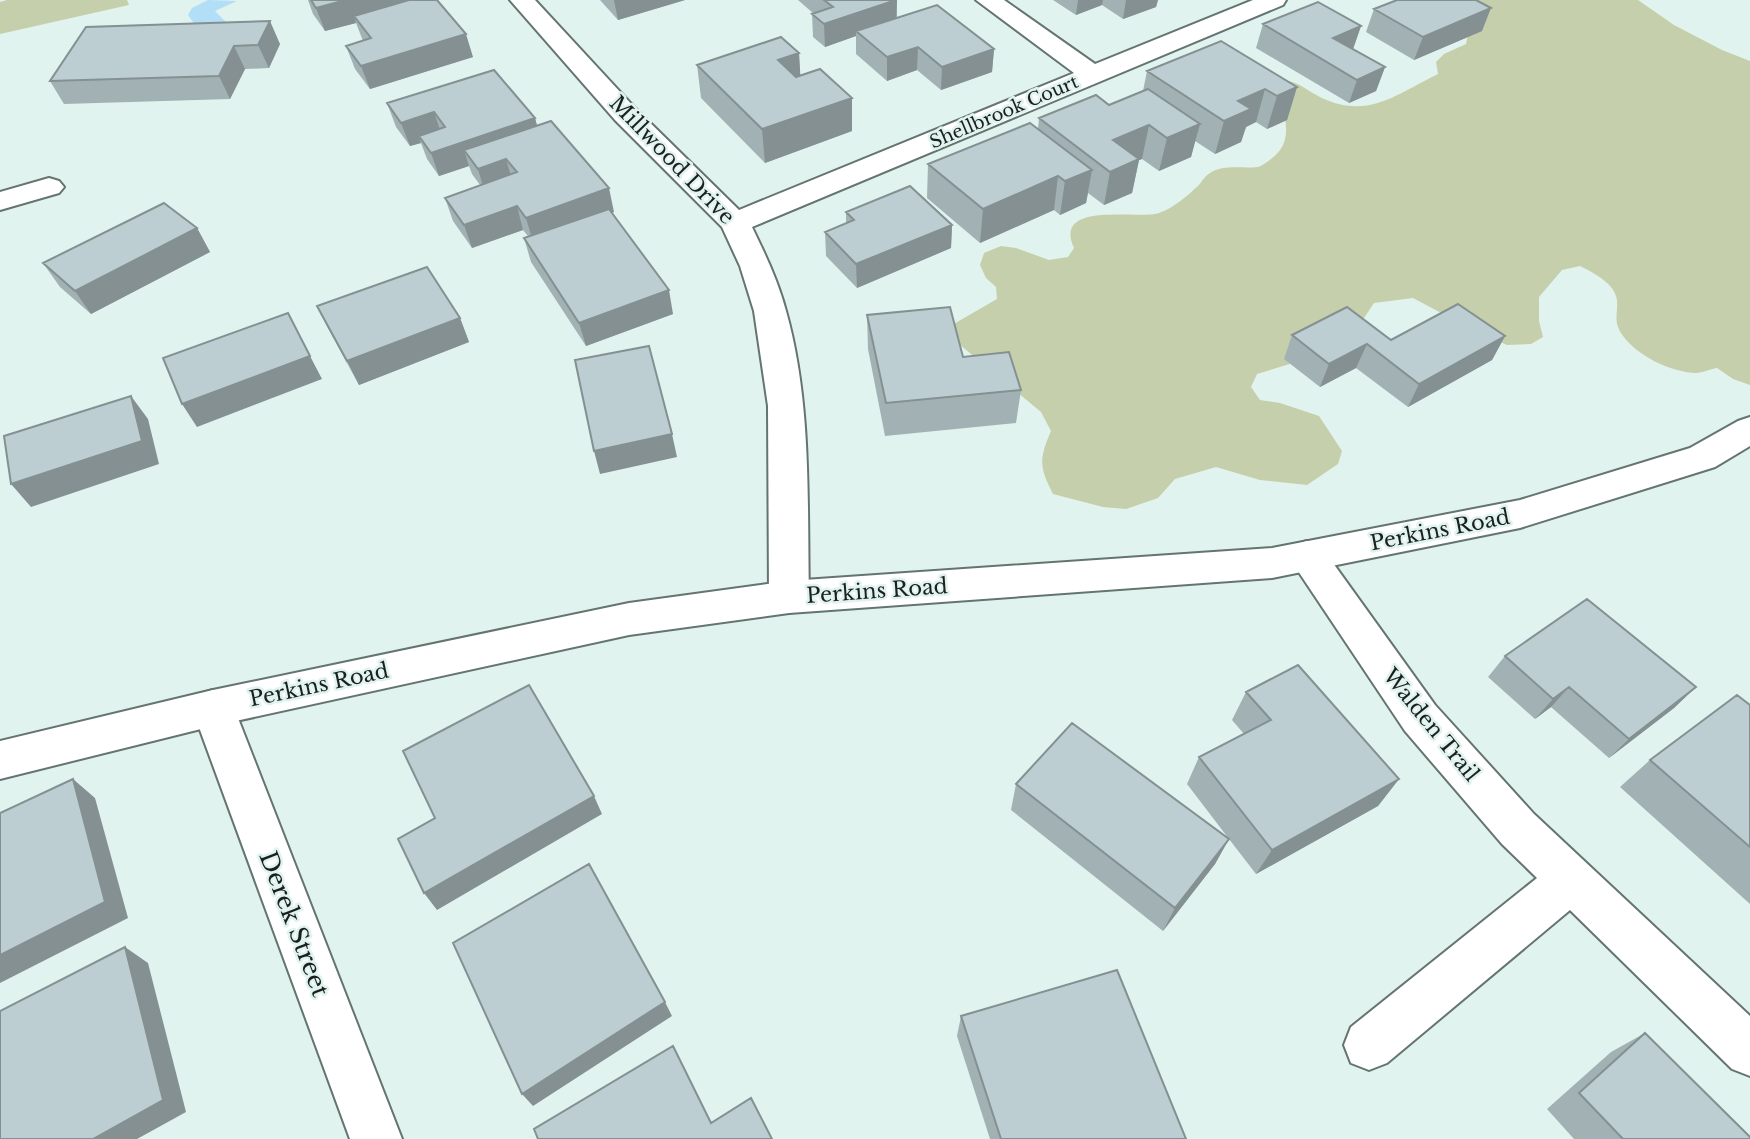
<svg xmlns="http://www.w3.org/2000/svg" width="1750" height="1139" font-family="'Libre Baskerville',serif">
<rect width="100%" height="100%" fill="#e1f3ee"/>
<!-- green -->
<path fill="#c5cfab" d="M7,0h120l2,5 -129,29v-32z
M1447,0h191l36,25 48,25 28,11v324l-17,-6 -16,-11c-7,1 -15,5 -21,5 -26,-1 -61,-18 -75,-40 -9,-14 -1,-24 -5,-37 -4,-14 -24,-24 -36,-30l-18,4 -23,27v24l4,16 -12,7 -24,1 -28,-12 -66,-35 -39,5 -12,18 -56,38 -49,15 -6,13 9,13 20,3 39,13 23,35 -4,13 -31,21 -47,-5 -44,-13 -41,12 -17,19 -32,11 -23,-2 -50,-13c-14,-27 -14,-35 -2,-63l-10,-19 -88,-73 -1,-14 45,-26 -1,-12 -10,-9 -6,-13 4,-12 17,-7 15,2 33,12 19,-3 6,-9c-22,-48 65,-28 85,-35 15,-5 29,-18 40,-28 3,-4 7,-10 11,-12 14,-9 32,-4 48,-6 4,-1 9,-5 13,-8 28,-20 10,-53 2,-79 25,-1 29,8 49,18 47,22 76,-5 116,-24l-2,-12 8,-8 22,-10 3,-15z"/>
<!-- water -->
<path fill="#b3def8" d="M208,0l29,1 -22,10 12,12 -36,3 2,-4 -5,-7 4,-7z"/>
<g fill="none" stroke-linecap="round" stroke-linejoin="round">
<defs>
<path id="street" d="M510,0h25l100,108 104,102 335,-137 -98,-73h28l91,64 158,-64h33l-3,5 -531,222c13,27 26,54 34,84 26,92 21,191 23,286l-6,11 -14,5 -14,-5 -6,-11 -1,-191 -14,-95 -14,-45 -18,-39 -107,-107z
M49,178l10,3 5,6 -5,6 -59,17v-18z
M1307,541l13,4 115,160 99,109 216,202v60l-18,-7 -162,-159 -183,153 -18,7 -18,-7 -7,-18 7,-18 186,-149 -35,-34 -97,-113 -117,-175 6,-11z
M213,690l15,5 6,13 168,431h-52l-158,-431 6,-13z"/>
<path id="secondary" d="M1750,417v29l-35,21 -195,61 -248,50 -483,35 -160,22 -416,91 -213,53v-38l213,-51 416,-87 160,-22 483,-33 248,-48 170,-52 48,-27z"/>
</defs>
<!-- street casing -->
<use href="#street" stroke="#647470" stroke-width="4"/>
<!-- secondary casing -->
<use href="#secondary" stroke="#647470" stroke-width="4"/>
<!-- street -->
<use href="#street" fill="#fff" fill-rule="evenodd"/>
<!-- secondary -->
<use href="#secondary" fill="#fff" fill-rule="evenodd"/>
</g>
<!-- wall -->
<path fill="#a2b1b4" d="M308,0h129l36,57 -103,32 -15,-20 -9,-23 17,-5 -7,-18 -31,8 -12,-17z
M600,0h85l-67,20z
M798,0h99v18l97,31 -2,23 -51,18 -24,-20 -30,11 -31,-27v-18l-31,11 -12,-10 -1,-23h2z
M1053,0h105l-2,7 -33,12 -21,-14 -26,10z
M1374,9l108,22 -68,29 -48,-28z
M1263,24l98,2 -8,23 32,18 -9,24 -27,12 -93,-55z
M86,27l194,17 -11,24 -24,1 -15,30 -166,5 -14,-23z
M799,53l1,23 52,55 -87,32 -64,-65 -4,-33z
M1147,71l150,16 -10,33 -20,9 -11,-7 -10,5 -5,15 -26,12 -20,-13 -4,16 -32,14 -17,-12 -3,1 -7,33 -28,12 -16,-12 -2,10 -26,12 -6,-5 -74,33 -53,-45 1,-34 110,-35 1,-11 70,-13 34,-14z
M387,103l148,15 2,8 77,86 -2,1 61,101 -87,32 -55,-84 -7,-24 4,-2 -5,-6 -51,18 -19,-27 -8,-23 35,-13 -8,-11 -3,-8 -30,10 -12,-17 -6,-16 -11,3 -14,-19z
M846,212l106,13 -1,23 -94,40 -31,-32 -1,-24 21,-8z
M197,228l13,24 -119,62 -31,-27 -17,-24z
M317,306l143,12 9,24 -110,43 -30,-55z
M867,315l154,75 -5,33 -131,13 -17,-87z
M1292,335l99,5 114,-4 -13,24 -84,47 -52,-39 -36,19 -36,-28z
M1505,656l191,31 -22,21 -65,50 -58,-51 -16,12 -47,-42z
M1246,692l153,87 -21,27 -122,68 -27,-35 -14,25 -52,67 -152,-121 5,-26 213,55 -42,-55 12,-27 45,-23 -12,-14z
M1750,705v199l-130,-117 30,-27z
M961,1016l225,123h-196l-33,-103z
M1645,1033l105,106h-176l-27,-30 64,-57z"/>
<!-- shaded-wall -->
<path fill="#849092" d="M346,0h83l-75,16 2,7 -31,8 -9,-23z
M614,0h71l-67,20z
M897,0l-1,23 -40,8v5l-31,11 -1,-23z
M1078,0h25l-1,5 -26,10z
M1126,0h32l-2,7 -33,12z
M1491,8l-9,23 -68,29 9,-23z
M270,21l10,23 -11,24 -11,-23z
M1361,26l-8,23 -20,-11z
M466,34l7,23 -103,32 -9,-23z
M234,46l11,23 -15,30 -11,-23z
M918,47l-1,23 -30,11v-24z
M994,49l-2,23 -51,18 1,-23z
M799,53l2,33 -23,-26z
M1385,67l-9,24 -27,12 8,-23z
M1297,87l-10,33 -20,9 10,-33z
M1265,89l-9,33 -10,5 -5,15 -26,12 9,-33 14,-20z
M852,98v33l-87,32 -3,-34z
M434,112l8,24h-23l2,7 -11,3 -9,-23z
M535,118l6,23 -77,9 5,16 -30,10 -8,-23z
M1200,124l-9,33 -32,14 8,-33z
M1149,125l-7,34 -3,1 -7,33 -28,12 6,-33 3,-32z
M506,159l7,24 -28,10 -7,-24z
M1092,170l-6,33 -26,12 5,-34z
M1058,176l-4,34 -74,33 3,-34z
M609,188l5,24 -81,30 -7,-24z
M517,206l6,24 -51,18 -8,-23z
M952,225l-1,23 -94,40 -1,-24z
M197,228l13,24 -119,62 -16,-23z
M669,290l4,24 -87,32 -7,-23z
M460,318l9,24 -110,43 -12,-24z
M1505,336l-13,24 -84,47 11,-23z
M1367,344l-11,24 -36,19 9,-23z
M310,356l12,23 -125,48 -15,-23z
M131,396l17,23 11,45 -128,43 -20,-23z
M672,434l5,23 -77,17 -6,-23z
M1569,687l-18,20 -16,12 18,-20z
M1696,687l-22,21 -65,50 20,-19z
M73,779l22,19 33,120 -128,65v-28z
M1399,779l-21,27 -122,68 16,-24z
M594,796l8,18 -165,96 -13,-17z
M1229,839l-14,25 -52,67 12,-23z
M125,947l23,16 38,149 -49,27h-44z
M665,1002l7,14 -139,90 -11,-12z"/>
<!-- building -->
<path fill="#bcced1" stroke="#849092" stroke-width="2" d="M311,0h35l-30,8z
M409,0h28l29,34 -105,32 -15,-20 25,-8 -17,-22z
M824,0h72l-72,24 -12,-10 21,-7z
M1397,0h79l15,8 -68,29 -49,-28z
M1318,2l43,24 -28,12 52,29 -28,13 -94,-56z
M937,5l57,44 -52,18 -24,-20 -31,10 -31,-26z
M270,21l-12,24 -24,1 -15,30 -169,5 36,-54z
M781,37l18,16 -21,7 18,17 24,-8 32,29 -90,31 -65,-64z
M1221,41l76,46 -20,9 -12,-7 -27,12 13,8 -27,12 -77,-50z
M494,70l41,48 -104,35 -12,-17 26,-9 -11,-15 -33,11 -14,-20z
M1148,89l52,35 -33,14 -18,-13 -36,15 26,19 -29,13 -71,-54 57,-23 13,10z
M551,121l58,67 -83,30 -9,-12 -53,19 -19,-27 72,-26 -11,-13 -28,10 -14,-19z
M1030,123l62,47 -27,11 -7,-5 -75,33 -55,-45z
M910,186l42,39 -96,39 -31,-32 29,-12 -8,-8z
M164,203l33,25 -122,63 -32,-28z
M609,209l60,81 -90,33 -55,-85z
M427,267l33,51 -113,43 -30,-55z
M1458,304l47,32 -86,48 -52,-40 -38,20 -37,-29 55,-28 44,33z
M950,307l13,50 46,-5 12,38 -135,13 -19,-88z
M288,313l22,43 -128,48 -19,-46z
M649,346l23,88 -78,17 -19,-91z
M131,396l11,45 -131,43 -7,-48z
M1587,599l109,88 -67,52 -60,-52 -16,12 -48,-43z
M1298,665l101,114 -127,71 -73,-93 72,-37 -25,-28z
M529,685l65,111 -170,97 -26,-54 37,-21 -32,-67z
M1737,695l13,10v142l-100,-87z
M1072,723l157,116 -54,69 -159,-124z
M73,779l32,123 -105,53v-142z
M589,864l76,138 -143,92 -69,-151z
M125,947l38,153 -70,39h-93v-128z
M1117,970l69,169h-185l-40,-123z
M1645,1033l105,104v2h-127l-44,-46z
M673,1046l38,77 40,-25 21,41h-234l-4,-10z"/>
<g text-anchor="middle" stroke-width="5" stroke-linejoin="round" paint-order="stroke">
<!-- far-street labels -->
<g font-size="18" fill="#1a201f" stroke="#e1f3ee">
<text transform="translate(1004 112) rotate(-23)" y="6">Shellbrook Court</text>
</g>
<!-- street labels -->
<g font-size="21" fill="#1a201f" stroke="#e1f3ee">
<text transform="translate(672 160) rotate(46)" y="7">Millwood Drive</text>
<text transform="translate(1440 530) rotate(-11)" y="7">Perkins Road</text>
<text transform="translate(877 591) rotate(-4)" y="7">Perkins Road</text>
<text transform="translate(319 685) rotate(-12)" y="7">Perkins Road</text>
<text transform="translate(1431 725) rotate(51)" y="7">Walden Trail</text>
</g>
<!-- near-street labels -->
<g font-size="24" fill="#1a201f" stroke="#e1f3ee">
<text transform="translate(294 924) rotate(69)" y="8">Derek Street</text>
</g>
</g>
</svg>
